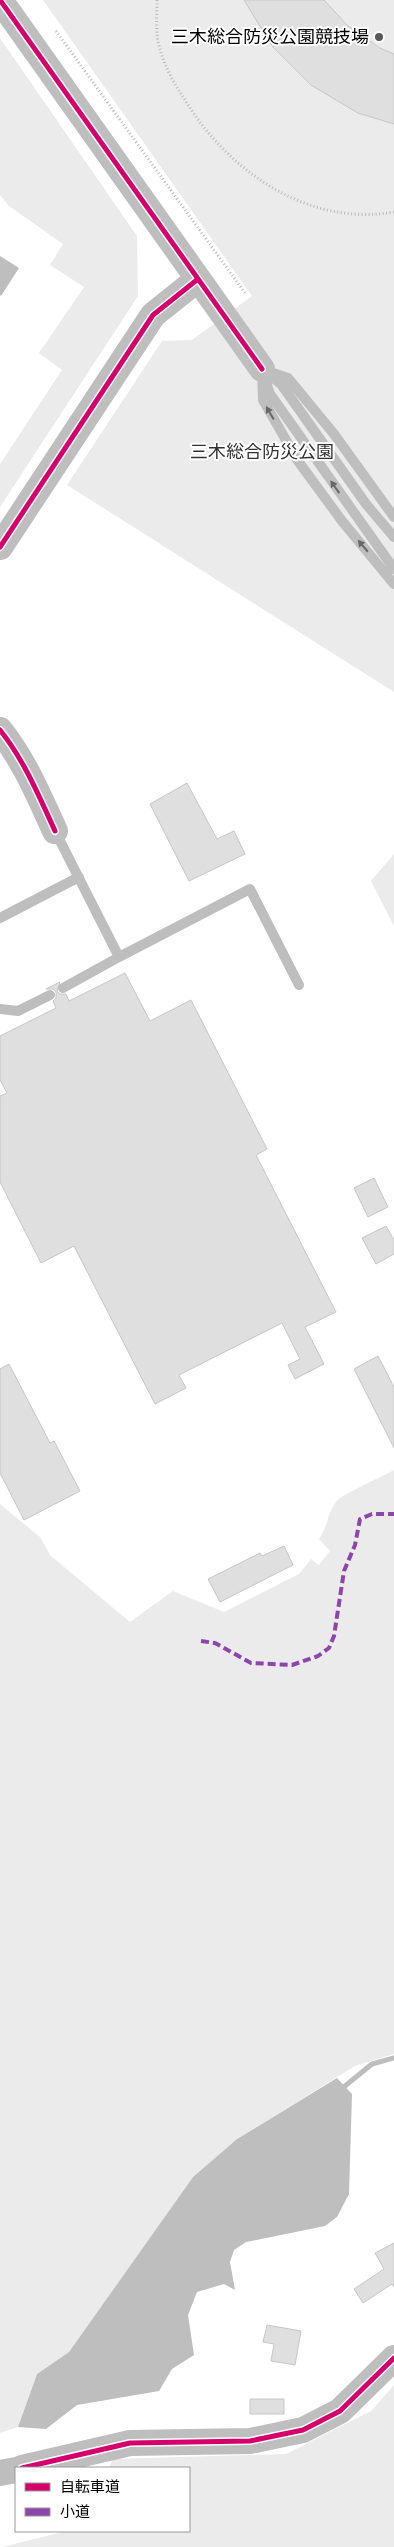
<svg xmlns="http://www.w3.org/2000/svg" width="394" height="2547" font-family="'Golos Text','Noto Sans JP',sans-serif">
<rect width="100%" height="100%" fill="#fff"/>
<!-- green -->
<path fill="#ebebeb" d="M43,0h351v692l-327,-207 95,-144 30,-1 60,-44z
M0,38l137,198 1,60 -138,211v-43l62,-94 -23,-17 45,-66 -34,-22 13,-21 -54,-38 -9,-11z
M394,854v72l-23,-45z
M394,1470v584l-39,12 -118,73 -44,38 -124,175 -32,22 -19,53 -18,6v-929l40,33 11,19 79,66 43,-31 51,21 75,-38 12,-15 8,6 11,-14 -11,-12c9,-13 8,-24 16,-36 4,-8 49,-27 59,-33z
M394,2385v162h-392l65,-16h122v-63h-80l4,-9 173,-5 85,-43z"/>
<!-- water -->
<path fill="#bebebe" d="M0,256l19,12 -18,28 -1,-1z
M337,2078l15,16 -3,100 -12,23 -12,9 -79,16 -12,8 -4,12 5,28 -11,-6 -27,8 -9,23 6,40 -22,14 -13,22 -82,14 -31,24 -28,-2 19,-53 32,-22 124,-175 44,-38z"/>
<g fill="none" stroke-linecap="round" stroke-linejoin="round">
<!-- stream -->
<path stroke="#bebebe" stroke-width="5" d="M345,2086l27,-22 22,-6"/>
</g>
<!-- building -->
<path fill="#dfdfdf" stroke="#c6c6c6" d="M244,0h80l23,25 33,23 14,6v70l-36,-11 -47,-28 -39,-39z
M187,783l30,56 17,-8 11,23 -56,27 -39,-77z
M125,973l25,48 41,-21 76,149 -11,6 80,157 -31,15 19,37 -29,15 -7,-14 12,-6 -18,-36 -103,52 7,13 -31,16 -81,-158 -33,17 -41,-81v-86l7,-3 -7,-13v-44l56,-28 -3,-7 3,-3v-6l-3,-3h-7l14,-7 -3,9 3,3h6l3,7z
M374,1178l14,29 -20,10 -14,-29z
M386,1226l8,14v14l-18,10 -14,-26z
M378,1356l16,31v61l-40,-79z
M9,1364l41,79 4,-2 26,50 -56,29 -24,-47v-104z
M284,1546l9,19 -73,37 -12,-23 52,-26 2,3z
M394,2243v44l-2,-3 -29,19 -9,-14 30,-20 -9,-16z
M267,2325l34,6 -6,34 -24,-4 3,-17 -11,-2z
M250,2399h34v15h-34z"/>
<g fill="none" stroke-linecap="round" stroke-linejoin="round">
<!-- path -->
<path stroke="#b9b9b9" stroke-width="3" stroke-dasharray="1 2.5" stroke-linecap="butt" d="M157,0c0,16 -2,34 3,49 5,19 15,36 25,51 43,71 123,127 209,112
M56,31l189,262"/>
<!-- service -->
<path stroke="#bebebe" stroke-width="10" d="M262,369l19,15 85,120 28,33
M262,370l1,30 35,61 44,60 52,63
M270,372l18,6 46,56 60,83
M266,382l4,12 124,175
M55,831l64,126 131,-68 49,96
M0,918l79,-41
M63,988l56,-31
M0,1009l18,2 32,-16"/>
<!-- tertiary -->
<path stroke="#bebebe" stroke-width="26" d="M0,0l262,369
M0,547l153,-232 45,-36
M0,730c24,30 39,66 55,101
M22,2468l108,-25 120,-2 53,-11 37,-19 54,-53
M0,2473l16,-3"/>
<!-- quiet -->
<path stroke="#8e44ad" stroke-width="4" stroke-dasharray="8 4" stroke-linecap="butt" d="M201,1641l14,2 36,20 41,2 26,-9 11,-8 5,-12 10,-65 11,-26 5,-26 12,-5h22"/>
<defs>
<path id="cycleway" d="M0,0l262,369
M0,547l153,-232 45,-36
M0,730c24,30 39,66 55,101
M22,2468l108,-25 120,-2 53,-11 37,-19 54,-53"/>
</defs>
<!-- cycleway casing -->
<use href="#cycleway" stroke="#fff" stroke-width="8"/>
<!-- cycleway -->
<use href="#cycleway" stroke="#d6006c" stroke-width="5"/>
</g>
<!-- one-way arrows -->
<defs><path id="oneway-solid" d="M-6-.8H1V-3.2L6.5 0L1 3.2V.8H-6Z" transform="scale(1.25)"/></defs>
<g fill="#686868">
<use href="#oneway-solid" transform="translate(270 413) rotate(-120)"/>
<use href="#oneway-solid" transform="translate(335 487) rotate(-125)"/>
<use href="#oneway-solid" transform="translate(363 546) rotate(-130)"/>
</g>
<!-- markers -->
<circle fill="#595959" stroke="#fff" stroke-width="2" cx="379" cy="37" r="5"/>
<g text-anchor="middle" stroke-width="4" stroke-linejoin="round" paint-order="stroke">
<!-- poi labels -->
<g font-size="18" fill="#000" stroke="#fff" text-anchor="end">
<text x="369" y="43">三木総合防災公園競技場</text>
</g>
<!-- park labels -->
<g font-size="18" fill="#323232" stroke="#fff">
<text x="262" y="458">三木総合防災公園</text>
</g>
</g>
<!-- legend -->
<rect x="15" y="2467" width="175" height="65" fill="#ffffff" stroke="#999999"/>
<rect x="25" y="2483" width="25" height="8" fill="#d6006c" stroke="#999999"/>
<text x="60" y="2492" font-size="15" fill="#000000">自転車道</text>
<rect x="25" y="2508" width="25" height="8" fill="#8e44ad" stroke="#999999"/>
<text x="60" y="2517" font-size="15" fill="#000000">小道</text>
</svg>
